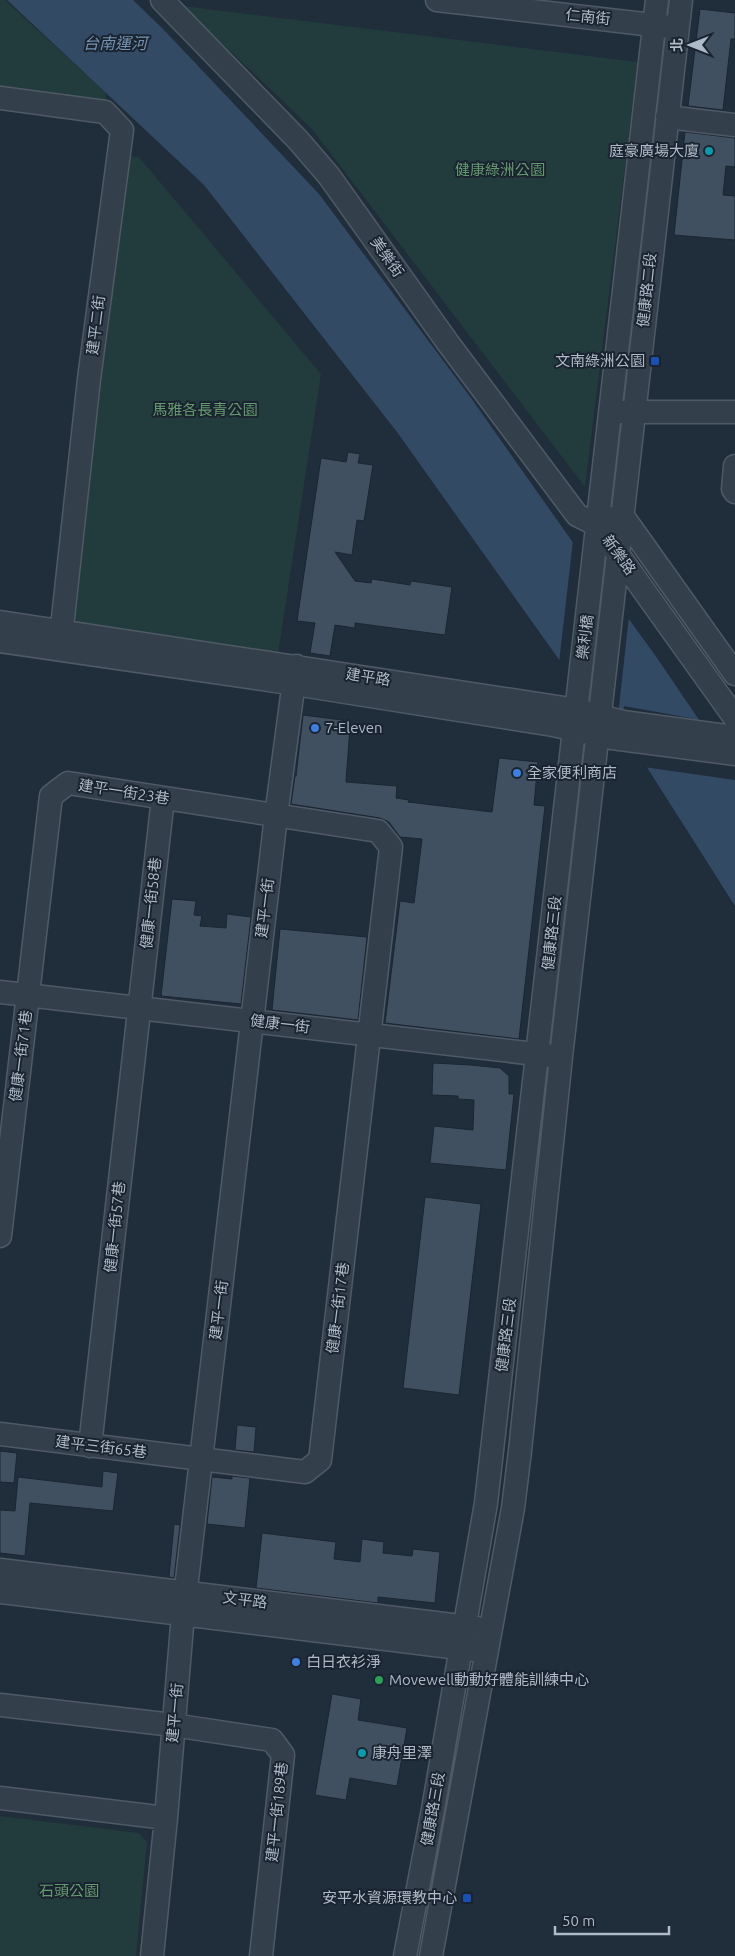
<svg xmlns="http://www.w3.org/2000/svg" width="735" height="1956" font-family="Ubuntu,'Noto Sans TC',sans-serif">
<rect width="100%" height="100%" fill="#202d3b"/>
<!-- green -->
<path fill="#223b3c" d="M0,0h5l101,93 -1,13 -105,-12z
M183,6l455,56 -53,425 -273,-358z
M125,156l14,1 182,217 -43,280 -199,-29 -7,-9z
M0,1816l139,17 8,9 -11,114h-136z"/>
<!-- water -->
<path fill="#334a64" d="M7,0h126l30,29 156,165 152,204 103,146 81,111 80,118v133l-120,-189 -50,-49 -168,-236 -193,-247z"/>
<!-- pier -->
<path fill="#202d3b" d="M573,540l56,76 -12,109 -4,-7 -54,-55z
M624,706l77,14 34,49v11l-91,-13 -23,-36z"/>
<!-- building -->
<path fill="#415060" stroke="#1c2632" d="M700,9l35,4v26h-4l-8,71 -35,-4z
M685,132l50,6v29l-9,-1 -3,29 12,1v44l-61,-5z
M348,452l12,2 -2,9 15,2 -9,56 -7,-1 -5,35 -17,-3 20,29 16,2 1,-4 38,6 1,-4 41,6 -7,48 -90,-12v5l-20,-3 -5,31 -20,-3 5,-30 -18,-2 24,-163 25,4z
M303,715l39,5v6l8,1 -4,55 51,4 -1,12 13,2 -1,2 84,10 7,-54 39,4 -4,43 11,1 -26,233 -134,-16 15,-122 14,2 8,-64 -22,-2 -11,-15 -9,-4 -89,-14 4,-28h1z
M172,899l24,2 -2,14 8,1 -2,10 26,2 1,-14 24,3 -10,87 -80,-8z
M280,929l87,8 -9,83 -86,-10z
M433,1063l38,2 29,3 9,8v18h5l-8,76 -76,-7 4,-37 39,4 1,-30 -16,-1v-3l-26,-1z
M425,1197l56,7 -22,191 -56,-7z
M237,1425l19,2 -2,25 -19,-2z
M0,1451l17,2 -3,30 -14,-1z
M103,1471l15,2 -5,38 -83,-8 -5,53 -25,-3v-43l15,1 3,-34 84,10z
M232,1476l18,2 -5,50 -38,-4 5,-47 20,2z
M174,1524l6,1 -6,53 -5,-1z
M262,1533l74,9 -2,17 26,3 2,-23 22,3 -1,11 29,3 1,-7 27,3 -5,51 -57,-6v6l-122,-15z
M332,1694l29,5 -3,21 49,8 -10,58 -47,-8 -4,22 -31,-5z"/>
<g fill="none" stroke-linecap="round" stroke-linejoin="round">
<defs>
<path id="minor" d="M162,0l136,140 31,36 119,167 129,172 20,10 138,193
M437,0l233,27
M0,98l105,14 17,18 -33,249 -26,239 -5,26
M667,117l68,8
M619,412h116
M735,466l-2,23 2,3
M616,517l6,-2 113,159
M0,622l577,88 46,12 112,15
M0,641l282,41 271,43 59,13 123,16
M0,992l553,64
M0,1236l51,-440 17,-13 310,48 13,16 -71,613 -15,12 -305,-38
M90,1446l73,-648
M0,1570l477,58
M0,1592l475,58
M0,1705l173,20 99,15 11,15 -22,201
M0,1798l166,20
M152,1956l14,-138 17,-204 93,-798 20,-150
M405,1956l28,-147 53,-306 171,-1503
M431,1956l82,-448 7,-57 41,-394 120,-1057"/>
</defs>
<!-- minor casing -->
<use href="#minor" stroke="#4f5a66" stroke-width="25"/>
<!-- minor -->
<use href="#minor" stroke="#343f4c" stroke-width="22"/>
</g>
<!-- markers -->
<g fill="#0f9aa8" stroke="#1a2430" stroke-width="2">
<circle cx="709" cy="151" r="5"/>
<circle cx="362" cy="1753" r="5"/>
</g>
<g fill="#1a4fb4" stroke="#1a2430" stroke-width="2">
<rect x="650" y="356" width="10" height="10" rx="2.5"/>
<rect x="462" y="1893" width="10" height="10" rx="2.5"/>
</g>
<g fill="#3f7fe0" stroke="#1a2430" stroke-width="2">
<circle cx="315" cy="728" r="5"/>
<circle cx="517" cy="773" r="5"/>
<circle cx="296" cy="1662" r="5"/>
</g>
<circle fill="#2e9e5b" stroke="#1a2430" stroke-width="2" cx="379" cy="1680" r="5"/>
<g text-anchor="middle" stroke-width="4" stroke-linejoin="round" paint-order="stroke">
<!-- street labels -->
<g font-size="15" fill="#afbac8" stroke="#1a2430">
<text transform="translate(588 17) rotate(6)" y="5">仁南街</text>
<text transform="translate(387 257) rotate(55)" y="5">美樂街</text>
<text transform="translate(647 290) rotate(-84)" y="5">健康路二段</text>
<text transform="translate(96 325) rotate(-83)" y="5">建平二街</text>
<text transform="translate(619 555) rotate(54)" y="5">新樂路</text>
<text transform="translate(585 637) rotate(-83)" y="5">樂利橋</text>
<text transform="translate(368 677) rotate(9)" y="5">建平路</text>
<text transform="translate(124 792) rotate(9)" y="5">建平一街23巷</text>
<text transform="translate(151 903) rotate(-84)" y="5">健康一街58巷</text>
<text transform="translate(265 908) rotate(-83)" y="5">建平一街</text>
<text transform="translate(552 933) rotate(-84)" y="5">健康路三段</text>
<text transform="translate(280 1024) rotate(7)" y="5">健康一街</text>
<text transform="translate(21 1056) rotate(-83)" y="5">健康一街71巷</text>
<text transform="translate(115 1227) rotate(-84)" y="5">健康一街57巷</text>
<text transform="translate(338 1308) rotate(-83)" y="5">健康一街17巷</text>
<text transform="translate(219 1310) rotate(-83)" y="5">建平一街</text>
<text transform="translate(506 1335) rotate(-83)" y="5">健康路三段</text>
<text transform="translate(101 1447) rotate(7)" y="5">建平三街65巷</text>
<text transform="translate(245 1600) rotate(7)" y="5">文平路</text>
<text transform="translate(175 1713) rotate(-85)" y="5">建平一街</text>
<text transform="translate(433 1809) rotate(-80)" y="5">健康路三段</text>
<text transform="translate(277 1812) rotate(-84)" y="5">建平一街189巷</text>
</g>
<!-- poi labels -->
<g font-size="15" fill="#afbac8" stroke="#1a2430" text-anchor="start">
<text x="699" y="156" text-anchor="end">庭豪廣場大廈</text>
<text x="645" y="366" text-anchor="end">文南綠洲公園</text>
<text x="325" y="733">7-Eleven</text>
<text x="527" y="778">全家便利商店</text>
<text x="306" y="1667">白日衣衫淨</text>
<text x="389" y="1685">Movewell動動好體能訓練中心</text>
<text x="372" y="1758">康舟里澤</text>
<text x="457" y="1903" text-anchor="end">安平水資源環教中心</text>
</g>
<!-- park labels -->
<g font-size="15" fill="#659a6e" stroke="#1a2430">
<text x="500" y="175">健康綠洲公園</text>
<text x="205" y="415">馬雅各長青公園</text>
<text x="69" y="1896">石頭公園</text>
</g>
<!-- water labels -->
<g font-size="16" font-style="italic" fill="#7592b2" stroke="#1a2430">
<text x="115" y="49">台南運河</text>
</g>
</g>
<!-- north arrow -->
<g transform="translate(690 45) rotate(270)" stroke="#1a2430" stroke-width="4" paint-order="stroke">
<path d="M0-4L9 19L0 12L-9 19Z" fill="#afbac8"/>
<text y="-8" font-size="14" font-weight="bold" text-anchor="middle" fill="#afbac8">北</text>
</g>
<!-- scale -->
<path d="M555 1926v8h114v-8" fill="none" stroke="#afbac8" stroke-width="2.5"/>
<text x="562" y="1926" font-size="15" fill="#afbac8" stroke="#1a2430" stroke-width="4" paint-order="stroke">50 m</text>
</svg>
